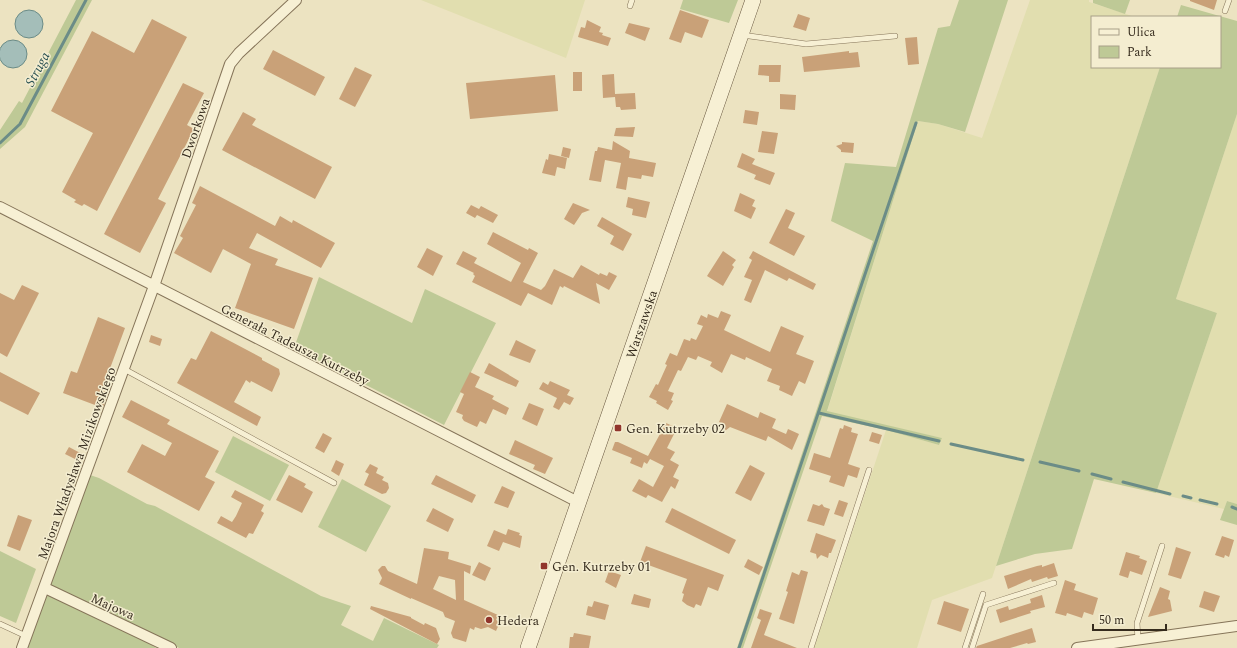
<svg xmlns="http://www.w3.org/2000/svg" width="1237" height="648" font-family="Spectral,serif">
<rect width="100%" height="100%" fill="#ece3c1"/>
<!-- farmland -->
<path fill="#e1deaf" d="M421,0h164l-19,58z
M1030,0h59v2l46,15h-43v50h68l-168,511 -60,22 -15,48h-103l72,-218 53,15 3,-7 -115,-26 91,-291 20,3 44,14z
M1237,114v390l-10,-3 -3,8 -68,-16 61,-180 -41,-14z"/>
<!-- green -->
<path fill="#bec996" d="M76,0h16l-67,127 -25,22v-19l19,-29 3,2z
M683,0h55l-9,23 -49,-14z
M959,0h49l-43,132 -27,-8 -20,-3 -91,290 115,27 -3,7 -53,-15 -64,-14 -79,232h-6l136,-407 -42,-20 14,-58 51,4 42,-139 12,-2z
M1093,0h37l-5,14 -32,-11z
M1181,5l56,16v93l-61,185 41,14 -61,180 -62,-14 -22,70 -37,5 -39,12 164,-499h60v-50h-43z
M319,277l93,46 13,-34 71,34 -52,102 -150,-77z
M233,436l56,29 -19,36 -55,-29z
M90,475l9,3 48,26 8,2 166,90 30,10 -10,19 32,16 11,-23 55,27 -2,3h-258l-75,-39 -3,2 -52,-22z
M342,479l49,27 -25,46 -48,-25z
M1227,501l10,3v21l-17,-5z
M0,551l36,18 -20,54 -16,-7z
M47,595l103,49 6,4h-130z"/>
<!-- water -->
<path fill="#a4beb9" stroke="#6b8c87" d="M15 24a14 14 0 1 1 28 0a14 14 0 1 1-28 0Z
M-1 54a14 14 0 1 1 28 0a14 14 0 1 1-28 0Z"/>
<g fill="none" stroke-linecap="round" stroke-linejoin="round">
<!-- stream -->
<path stroke="#6b8c87" stroke-width="3" d="M0,143l20,-19 66,-124
M819,413l120,28
M951,444l72,16
M1040,462l39,9
M1092,474l19,5
M1123,482l47,12
M1183,496l8,2
M1200,500l17,4
M1232,507l5,2
M739,648l177,-525"/>
</g>
<!-- building -->
<path fill="#c9a178" fill-rule="evenodd" d="M1190,0h27l-3,10 -24,-9z
M680,10l29,10 -7,18 -17,-6 -4,11 -12,-4z
M798,14l12,4 -4,13 -13,-4z
M152,19l35,18 -90,174 -13,-7 -2,2 -8,-4 2,-2 -14,-8 31,-59 -42,-22 41,-80 42,22z
M587,20l14,7 -2,5 4,1 -1,2 9,3 -3,8 -30,-9 3,-10 4,1z
M629,23l21,5 -5,13 -20,-8z
M917,37l2,27 -11,1 -3,-27z
M273,50l52,27 -10,19 -52,-27z
M849,51v2l9,-1 2,15 -56,5 -2,-15z
M759,65h22l-1,17h-11v-6l-11,-1z
M355,67l17,8 -17,32 -16,-8z
M573,72h9v19h-9z
M614,74l1,20 20,-1 1,16 -15,1 -1,-3h-4l-1,-10 -12,1 -1,-23z
M555,75l3,36 -88,8 -4,-36z
M183,83l21,10 -17,32 7,4 -36,70 8,4 -26,50 -36,-19z
M780,94l16,1 -1,15 -15,-1z
M745,110l14,2 -2,13 -14,-2z
M243,112l13,7 -4,6 80,42 -17,32 -93,-49z
M635,127l-2,10 -19,-1 2,-8z
M762,131l16,2 -4,21 -16,-2z
M613,141l17,10 -1,7 27,5 -3,14 -11,-2 -1,4 -13,-2 -2,13 -10,-2 5,-25 -16,-3 -4,22 -12,-2 6,-29h2l1,-4 14,3z
M842,142l12,1 -1,10 -12,-1v-2l-5,-4 6,-2z
M563,147l8,2 -2,9 -8,-2z
M742,153l13,6 -3,5 23,9 -5,12 -16,-6 2,-4 -19,-8z
M549,154l18,4 -2,11 -8,-2 -2,9 -13,-3 4,-14 2,1z
M200,186l75,40 5,-10 12,7 1,-3 42,23 -14,25 -64,-35 -8,15 29,11 -3,6 38,13 -19,51 -59,-21 16,-44 -28,-15 -12,24 -37,-20 9,-15 -3,-2 16,-31 -4,-2z
M740,193l15,7 -3,6 4,2 -5,11 -17,-8z
M628,197l22,5 -4,16 -14,-3 1,-6 -7,-2z
M573,203l17,7 -8,3 -8,12 -10,-6z
M471,205l8,4 2,-3 17,9 -5,8 -16,-8 -2,3 -9,-5z
M786,209l9,4 -7,15 17,8 -11,20 -25,-13z
M602,217l30,17 -9,17 -13,-7 4,-8 -17,-10z
M493,232l35,18 1,-2 9,5 -15,29 18,8 4,-4 9,-17 19,9 8,-13 18,10 1,-2 7,3 2,-4 8,4 -8,14 -13,-7 4,21 -36,-18 -1,2 -3,-2 -8,19 -24,-12 -7,13 -49,-24 3,-6 -2,-2 1,-1 -18,-9 7,-13 14,7 -3,5 37,19 10,-19 -34,-19z
M427,248l16,8 -10,20 -16,-9z
M723,251l13,9 -4,5 2,2 -11,19 -16,-10z
M753,251l63,33 -3,6 -24,-12 -2,3 -22,-11 -14,33 -7,-3 8,-20 -8,-3 8,-17 -3,-2z
M22,285l17,8 -32,64 -7,-4v-60l14,7z
M721,311l10,4 -7,15 46,22 11,-26 23,10 -8,18 18,7 -9,23 -6,-3 -7,15 -13,-6 1,-4 -13,-5 5,-12 -26,-12 -1,3 -14,-6 -9,19 -12,-7 2,-4 -14,-6 -2,4 -8,-3 -7,14 -3,-1 -10,21 6,2 -3,7 2,1 -5,9 -12,-7 1,-2 -8,-4 7,-13 2,1 9,-20 -2,-1 5,-11 7,3 7,-17 6,2 1,-3 5,2 7,-14 -6,-2 4,-9 6,3 1,-4 10,4z
M98,317l27,11 -23,62 6,2 -5,16 -40,-15 8,-22 6,2z
M211,331l51,27v2l17,9 1,5 -8,18 -21,-11 -1,2 -4,-3 -12,22 27,15 -4,9 -80,-43 14,-25 5,2z
M151,335l11,4 -2,7 -11,-4z
M516,340l20,10 -6,13 -21,-8z
M489,363l30,18 -3,6 -32,-14z
M0,372l40,21 -12,22 -28,-14z
M470,372l10,5 -5,10 19,9 -2,3 17,9 -3,7 -13,-6 -7,15 -6,-3 -3,6 -13,-6 -2,-3 1,-3 -7,-3 8,-18 -4,-2z
M550,381l20,9 -3,5 7,3 -4,7 -6,-3 -5,8 -6,-3 4,-9 -18,-9 4,-7 5,3z
M131,400l39,20 -3,4 52,27 -14,26 10,5 -16,29 -72,-39 15,-28 23,12 7,-13 -50,-26z
M529,403l15,6 -7,17 -15,-7z
M727,404l31,14 2,-6 16,7 -4,9 14,6 2,-5 11,5 -7,16 -24,-14 -2,5 -36,-14 -5,4 -1,-7 -5,-2z
M666,423l11,5 -10,20 8,4 -5,8 9,5 -6,12 6,3 -4,9 -4,-3 -9,16 -14,-7 -2,3 -14,-7 7,-12 14,8 11,-21 -14,-7 -3,5 -3,-2 -2,6 -12,-5 2,-5 -20,-8 3,-8h3l30,14z
M844,425l8,3 -1,4 7,2 -10,30 12,4 -3,10 -9,-3 -4,12 -15,-5 2,-6 -22,-7 5,-16 16,5 10,-30 3,1z
M872,432l10,3 -3,9 -10,-3z
M323,433l9,5 -8,15 -9,-5z
M515,440l38,18 -8,16 -12,-5 2,-4 -26,-11z
M69,447l15,8 -3,7 -16,-8z
M336,460l8,4 -5,12 -8,-5z
M370,464l8,4 -2,5 8,4 -2,3 6,3 1,5 -3,5 -4,1 -18,-9 5,-11 -4,-2z
M750,465l15,8 -14,28 -16,-8z
M289,475l17,9 -2,3 9,5 -11,21 -26,-13z
M436,475l40,20 -4,8 -41,-19z
M502,486l13,6 -7,16 -14,-5z
M235,490l29,15 -3,6 3,2 -11,21 -4,-1 -3,5 -29,-15 4,-7 11,6 4,-6 6,-13 -11,-6z
M839,500l9,3 -5,14 -9,-3z
M813,504l6,2 3,-2 2,3 6,2 -6,17 -17,-5z
M433,508l21,11 -6,13 -22,-11z
M672,508l64,32 -7,14 -64,-32z
M18,515l14,5 -12,31 -13,-5z
M508,529l12,4 -1,2 3,1 -2,12 -17,-6 -4,9 -12,-5 7,-16 12,5z
M816,533l20,7 -5,13h-2l-1,5 -7,-3 -4,4 -1,-5 -6,-2z
M1222,536l12,4 -5,17 -4,-2 -1,3 -9,-3z
M646,546l78,29 -6,16 -10,-4 -7,19 -5,-2 -2,4 -7,-3 -5,-4 2,-7 -2,-1 5,-14 -47,-17z
M1176,547l15,5 -10,27 -13,-4z
M424,548l25,4 -1,7 23,7 -1,8 -6,-3v29l34,15 -2,5 4,2 -4,9 -8,-4 -7,2 -6,-2 -1,3 -4,-2 -4,14 -13,-4 -2,-5 4,-12 -10,-4 -2,-5 -32,-14v1l-32,-15 3,-6 -4,-8 4,-4h3l3,5 29,13zM439,576l16,4 1,20 -23,-11z
M1126,552l14,4 -1,2 8,3 -5,14 -12,-4 -2,7 -9,-3z
M748,559l15,8 -4,8 -15,-8z
M479,562l12,6 -6,13 -13,-6z
M1054,563l4,13 -10,3 -1,-2 -15,5 -1,-3 -23,10 -4,-13 33,-10 5,-1v2z
M801,570l7,2 -14,52 -15,-5 9,-27 -2,-1 6,-19 7,3z
M609,571l12,4 -5,13 -11,-6z
M1065,580l11,4 -2,6 24,8 -5,17 -9,-3 -2,6 -15,-5 -1,3 -11,-3z
M1160,587l10,4 -2,8 2,1 2,11 -24,6z
M1204,591l16,5 -6,16 -15,-5z
M634,594l17,5 -2,9 -18,-4z
M1042,595l3,12 -15,4 1,2 -31,10 -4,-13 12,-4 1,4 22,-7 -1,-4z
M594,601l15,4 -4,15 -19,-5 2,-9 4,1z
M944,601l25,8 -8,23 -24,-8z
M371,606l40,11v1l13,7 1,-2 11,5 4,11 -3,5 -67,-35z
M760,609l12,4 -8,22 33,13h-46l10,-28 -4,-2z
M1032,628l4,14 -8,2 -1,-1 -17,5h-34l1,-2z
M574,633l17,3 -2,12h-20l1,-11h3z"/>
<g fill="none" stroke-linecap="round" stroke-linejoin="round">
<defs>
<path id="service" d="M630,6l2,-6
M1225,11l4,-11
M742,35l64,9 89,-8
M124,369l210,114
M0,624l26,12
M1138,640l-1,-17 25,-77
M811,648l58,-178
M965,648l18,-54
M972,648l14,-43 68,-22"/>
<path id="minor" d="M0,207l580,296
M45,588l126,60
M22,648l132,-362 76,-222 9,-11 57,-53
M1077,648l160,-22"/>
<path id="secondary" d="M528,648l225,-648"/>
</defs>
<!-- service casing -->
<use href="#service" stroke="#857459" stroke-width="6"/>
<!-- minor casing -->
<use href="#minor" stroke="#857459" stroke-width="12"/>
<!-- secondary casing -->
<use href="#secondary" stroke="#66553d" stroke-width="16"/>
<!-- service -->
<use href="#service" stroke="#f7f0d4" stroke-width="5"/>
<!-- minor -->
<use href="#minor" stroke="#f7f0d4" stroke-width="10"/>
<!-- secondary -->
<use href="#secondary" stroke="#f7f0d4" stroke-width="15"/>
</g>
<!-- markers -->
<g fill="#91352c" stroke="#f4edd0" stroke-width="1.5">
<rect x="614" y="424" width="8" height="8" rx="2"/>
<rect x="540" y="562" width="8" height="8" rx="2"/>
<circle cx="489" cy="620" r="4"/>
</g>
<g text-anchor="middle" stroke-width="3" stroke-linejoin="round" paint-order="stroke">
<!-- street labels -->
<g font-size="13" fill="#352b1d" stroke="#f4edd0">
<text transform="translate(195 128) rotate(-71)" y="5">Dworkowa</text>
<text transform="translate(641 324) rotate(-71)" y="5">Warszawska</text>
<text transform="translate(295 344) rotate(27)" y="5">Generała Tadeusza Kutrzeby</text>
<text transform="translate(76 463) rotate(-70)" y="5">Majora Władysława Mizikowskiego</text>
<text transform="translate(113 606) rotate(24)" y="5">Majowa</text>
</g>
<!-- poi labels -->
<g font-size="13" fill="#352b1d" stroke="#f4edd0" text-anchor="start">
<text x="626" y="433">Gen. Kutrzeby 02</text>
<text x="552" y="571">Gen. Kutrzeby 01</text>
<text x="497" y="625">Hedera</text>
</g>
<!-- water labels -->
<g font-size="14" font-style="italic" fill="#2d5354" stroke="#f4edd0">
<text transform="translate(37 69) rotate(-62)" y="5">Struga</text>
</g>
</g>
<!-- legend -->
<rect x="1091" y="16" width="130" height="52" fill="#f4edd0" stroke="#a89f88"/>
<rect x="1099" y="29" width="20" height="6" fill="#f7f0d4" stroke="#a89f88"/>
<text x="1127" y="36" font-size="12" fill="#352b1d">Ulica</text>
<rect x="1099" y="46" width="20" height="12" fill="#bec996" stroke="#a89f88"/>
<text x="1127" y="56" font-size="12" fill="#352b1d">Park</text>
<!-- scale -->
<path d="M1093 624v6h73v-6" fill="none" stroke="#352b1d" stroke-width="2"/>
<text x="1099" y="624" font-size="12" fill="#352b1d" stroke="#f4edd0" stroke-width="3" paint-order="stroke">50 m</text>
</svg>
